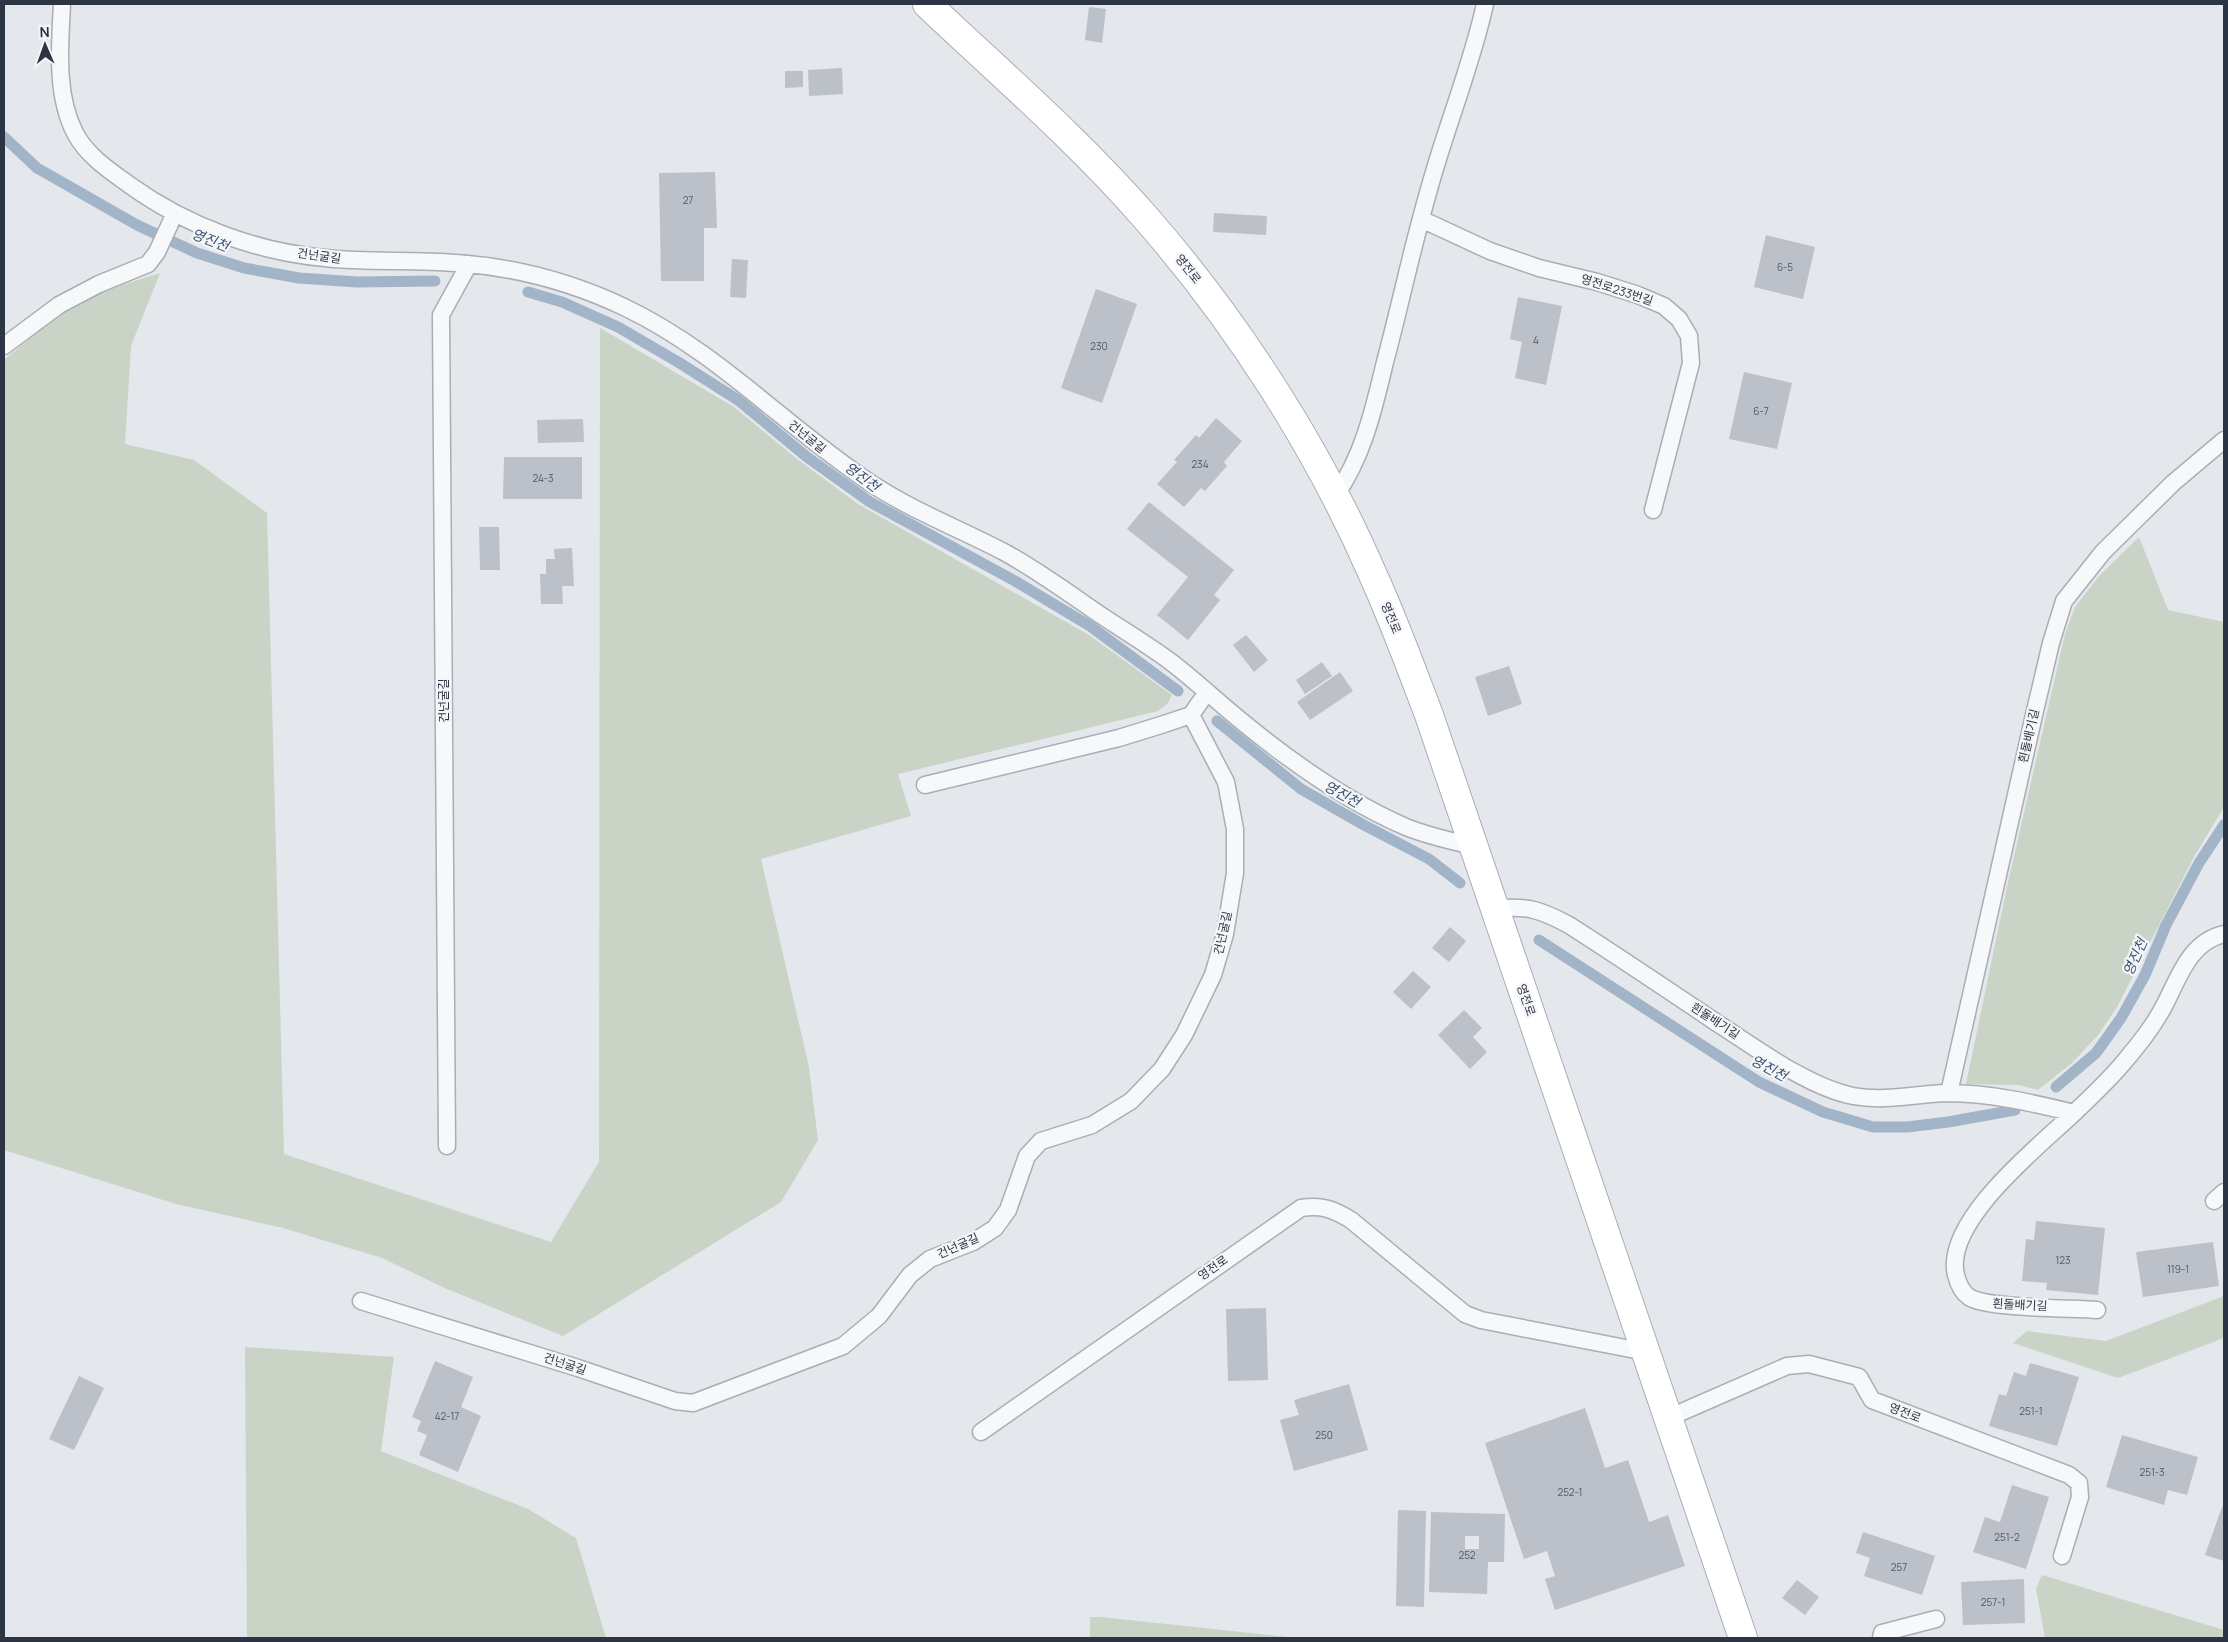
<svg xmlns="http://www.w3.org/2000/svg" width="2228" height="1642" font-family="Manrope,'Noto Sans KR',sans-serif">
<rect width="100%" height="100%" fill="#e4e7eb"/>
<!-- green -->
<path fill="#c9d4c6" d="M160,273l-29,73 -6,98 69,16 73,53 17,641 267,88 48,-80 1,-834 134,79 63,52 61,45 231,131 83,60 -4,8 -10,8 -260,63 13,42 -150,43 48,208 9,73 -37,62 -218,134 -116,-47 -65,-31 -99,-30 -107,-24 -172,-54v-790l59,-49 30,-17z
M2139,537l29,73 56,12v185l-29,48 -78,152 -18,27 -27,29 -34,27 -19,-5 -53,-1 41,-197 58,-253 10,-27 25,-32z
M2224,1296v42l-106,40 -105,-35 14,-12 79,10z
M245,1347l149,10 -13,94 147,58 48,29 30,100h-359z
M2042,1575l182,55v8h-179l-9,-49z
M1090,1617h11l188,20 -199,1z"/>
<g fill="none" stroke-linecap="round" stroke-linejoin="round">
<!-- stream -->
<path stroke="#a2b4c8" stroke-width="11" d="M4,137l33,31 100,57 60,28 47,15 55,10 58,4 78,-1
M528,292l34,10 56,25 60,35 60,38 69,57 63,45 145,79 75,45 88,65
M1217,721l84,68 61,35 67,35 31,24
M1539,940l220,142 64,30 50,15h34l41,-5 67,-12
M2056,1087l40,-34 25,-35 24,-43 21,-50 33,-62 25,-38"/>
</g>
<!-- building -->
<path fill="#bcc0c8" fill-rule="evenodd" d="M1089,7l17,2 -4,34 -17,-3z
M842,68l1,26 -34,2 -1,-26z
M785,71h18v16l-18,1z
M715,172l2,56h-13v53h-43l-2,-108z
M1214,213l53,3 -1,19 -53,-3z
M1766,235l49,12 -12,52 -49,-12z
M732,259l16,1 -2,38 -16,-1z
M1096,289l41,15 -35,99 -41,-15z
M1518,297l44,9 -16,79 -31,-7 7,-36 -12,-3z
M1744,372l48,11 -15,66 -48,-10z
M1216,418l26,23 -18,21 3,4 -22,25 -4,-3 -17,19 -27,-23 20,-22 -3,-2 22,-25 3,3z
M583,419l1,23 -46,1 -1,-23z
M504,457h78v42h-79z
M1149,502l85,68 -20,25 6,5 -32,40 -31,-25 31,-38 -61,-48z
M479,527h20l1,43h-20z
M572,548l2,38h-12l1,18h-22l-1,-30h6v-15h9l-1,-10z
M1246,635l22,25 -14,12 -21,-27z
M1322,662l10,14 -27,18 -9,-14z
M1509,666l13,38 -34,12 -13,-39z
M1340,672l13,19 -43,29 -13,-18z
M1450,927l16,14 -17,21 -17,-14z
M1413,971l18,16 -20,22 -18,-17z
M1464,1010l18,18 -9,9 14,15 -17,17 -32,-34z
M2036,1221l69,7 -7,67 -52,-5 1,-7 -25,-2 4,-42 8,1z
M2213,1242l6,44 -76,11 -7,-45z
M1266,1308l2,72 -40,1 -2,-72z
M435,1361l38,16 -12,30 20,9 -23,56 -39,-17 8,-20 -10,-4 4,-10 -9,-4z
M2030,1363l49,14 -22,69 -68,-20 10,-32 7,2 8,-24 12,4z
M79,1376l25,12 -30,62 -25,-11z
M1349,1384l19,66 -74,21 -14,-51 19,-5 -5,-15z
M1585,1408l20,60 23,-8 21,62 19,-7 17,51 -130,44 -10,-31 10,-3 -8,-25 -23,8 -39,-116z
M2122,1435l76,22 -11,38 -19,-5 -4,15 -58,-18z
M2012,1485l37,12 -23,72 -53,-17 12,-35 15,5z
M2222,1507h2v54l-19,-6z
M1398,1510l28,1 -2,96 -28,-1z
M1431,1512l74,2 -1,48h-16l-1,32 -58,-2zM1465,1536h14v13h-14z
M1863,1532l72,24 -13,39 -58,-19 6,-18 -14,-5z
M2024,1579l1,44 -62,2 -2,-43z
M1797,1580l22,17 -14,18 -23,-17z"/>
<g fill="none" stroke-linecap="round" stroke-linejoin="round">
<defs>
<path id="lane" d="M62,4c-2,41 -7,90 13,129 12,23 35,38 56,53 56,40 126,66 194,72 44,5 88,1 131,5 59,4 115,19 168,44 93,44 163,121 248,177 41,27 88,45 132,68 33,18 63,40 95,62 24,16 49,31 72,48 26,20 49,42 74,62 49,40 103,78 161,103 22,9 45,14 67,19
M1421,219l69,32 49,17 58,14 41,13 26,11 15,13 10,17 2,27 -38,147
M4,346l55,-41 40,-21 49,-20 9,-12 18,-39
M1335,496c28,-39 39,-88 50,-134 15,-56 27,-114 43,-169 17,-64 43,-125 57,-189
M925,785l194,-47 42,-13 30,-10 16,-23
M1495,909c32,-4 46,1 74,16 50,32 99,65 148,98 39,25 91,64 136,73 31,6 63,-2 94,-3 43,0 86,10 127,20
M1949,1093l85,-378 17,-72 13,-42 39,-49 70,-69 51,-43
M447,1146l-6,-831 28,-51
M2214,1201l10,-9
M361,1301l217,67 97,33 18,2 150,-57 36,-30 31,-41 20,-16 43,-17 22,-14 13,-18 19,-54 14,-15 51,-16 39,-24 31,-32 22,-34 29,-60 12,-41 10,-61v-44l-9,-47 -35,-67
M2097,1310c-25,-2 -110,-1 -128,-13 -7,-5 -11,-14 -13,-22 -13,-53 82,-128 118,-162 17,-16 35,-33 50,-51 15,-18 29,-35 40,-56 15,-28 25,-64 60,-72
M1668,1418l119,-52 22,-2 50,13 13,23 197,75 10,8 1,14 -18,59
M981,1432l320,-224c21,-3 32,1 50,12l114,94 16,6 165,32
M1881,1638l1,-5 54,-14"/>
<path id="secondary" d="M927,4c74,70 152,137 218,213 92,105 173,231 228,358 21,46 38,93 56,140l314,923"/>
</defs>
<!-- lane casing -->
<use href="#lane" stroke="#a9aeb5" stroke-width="19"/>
<!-- secondary casing -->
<use href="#secondary" stroke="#a9aeb5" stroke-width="30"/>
<!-- lane -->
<use href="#lane" stroke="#f7f8fa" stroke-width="16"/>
<!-- secondary -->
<use href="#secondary" stroke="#fff" stroke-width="28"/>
</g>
<g text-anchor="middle" stroke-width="4.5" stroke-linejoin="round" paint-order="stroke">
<!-- number labels -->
<g font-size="10" fill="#515764">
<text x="688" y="204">27</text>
<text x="1785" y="271">6-5</text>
<text x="1536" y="344">4</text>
<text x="1099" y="350">230</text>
<text x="1761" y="415">6-7</text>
<text x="1200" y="468">234</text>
<text x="543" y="482">24-3</text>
<text x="2063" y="1264">123</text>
<text x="2178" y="1273">119-1</text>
<text x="2031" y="1415">251-1</text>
<text x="447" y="1420">42-17</text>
<text x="1324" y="1439">250</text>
<text x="2152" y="1476">251-3</text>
<text x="1570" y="1496">252-1</text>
<text x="2007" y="1541">251-2</text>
<text x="1467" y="1559">252</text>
<text x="1899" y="1571">257</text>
<text x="1993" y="1606">257-1</text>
</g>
<!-- street labels -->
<g font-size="12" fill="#2d3443" stroke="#f4f6f8">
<text transform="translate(319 256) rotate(8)" y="4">건넌굴길</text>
<text transform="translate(1188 269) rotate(52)" y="4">영전로</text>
<text transform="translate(1617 290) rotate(18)" y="4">영전로233번길</text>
<text transform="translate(807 437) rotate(39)" y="4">건넌굴길</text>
<text transform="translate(1391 618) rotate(68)" y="4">영전로</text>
<text transform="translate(444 701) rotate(-90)" y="4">건넌굴길</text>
<text transform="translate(2029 736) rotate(-77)" y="4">흰돌배기길</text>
<text transform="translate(1223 933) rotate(-78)" y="4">건넌굴길</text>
<text transform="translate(1526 1000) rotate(71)" y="4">영전로</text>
<text transform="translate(1715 1021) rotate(33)" y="4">흰돌배기길</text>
<text transform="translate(958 1246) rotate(-24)" y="4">건넌굴길</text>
<text transform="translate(1213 1268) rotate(-35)" y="4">영전로</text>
<text transform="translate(2020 1305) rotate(3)" y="4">흰돌배기길</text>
<text transform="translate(565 1364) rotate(18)" y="4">건넌굴길</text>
<text transform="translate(1905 1413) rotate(21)" y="4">영전로</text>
</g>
<!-- water labels -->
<g font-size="14" font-style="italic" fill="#395274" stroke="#f4f6f8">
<text transform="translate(210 240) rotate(21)" y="5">영진천</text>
<text transform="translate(862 477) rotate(37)" y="5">영진천</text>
<text transform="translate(1342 794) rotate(29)" y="5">영진천</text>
<text transform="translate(2135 957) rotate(-66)" y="5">영진천</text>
<text transform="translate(1769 1068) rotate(28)" y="5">영진천</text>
</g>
</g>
<!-- border -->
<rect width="2228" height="1642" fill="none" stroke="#2d3443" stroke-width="10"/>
<!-- north arrow -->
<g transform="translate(45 45) rotate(358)" stroke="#f4f6f8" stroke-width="4" paint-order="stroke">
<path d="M0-4L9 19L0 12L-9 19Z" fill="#2d3443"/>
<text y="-8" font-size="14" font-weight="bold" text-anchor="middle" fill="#2d3443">N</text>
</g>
</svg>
